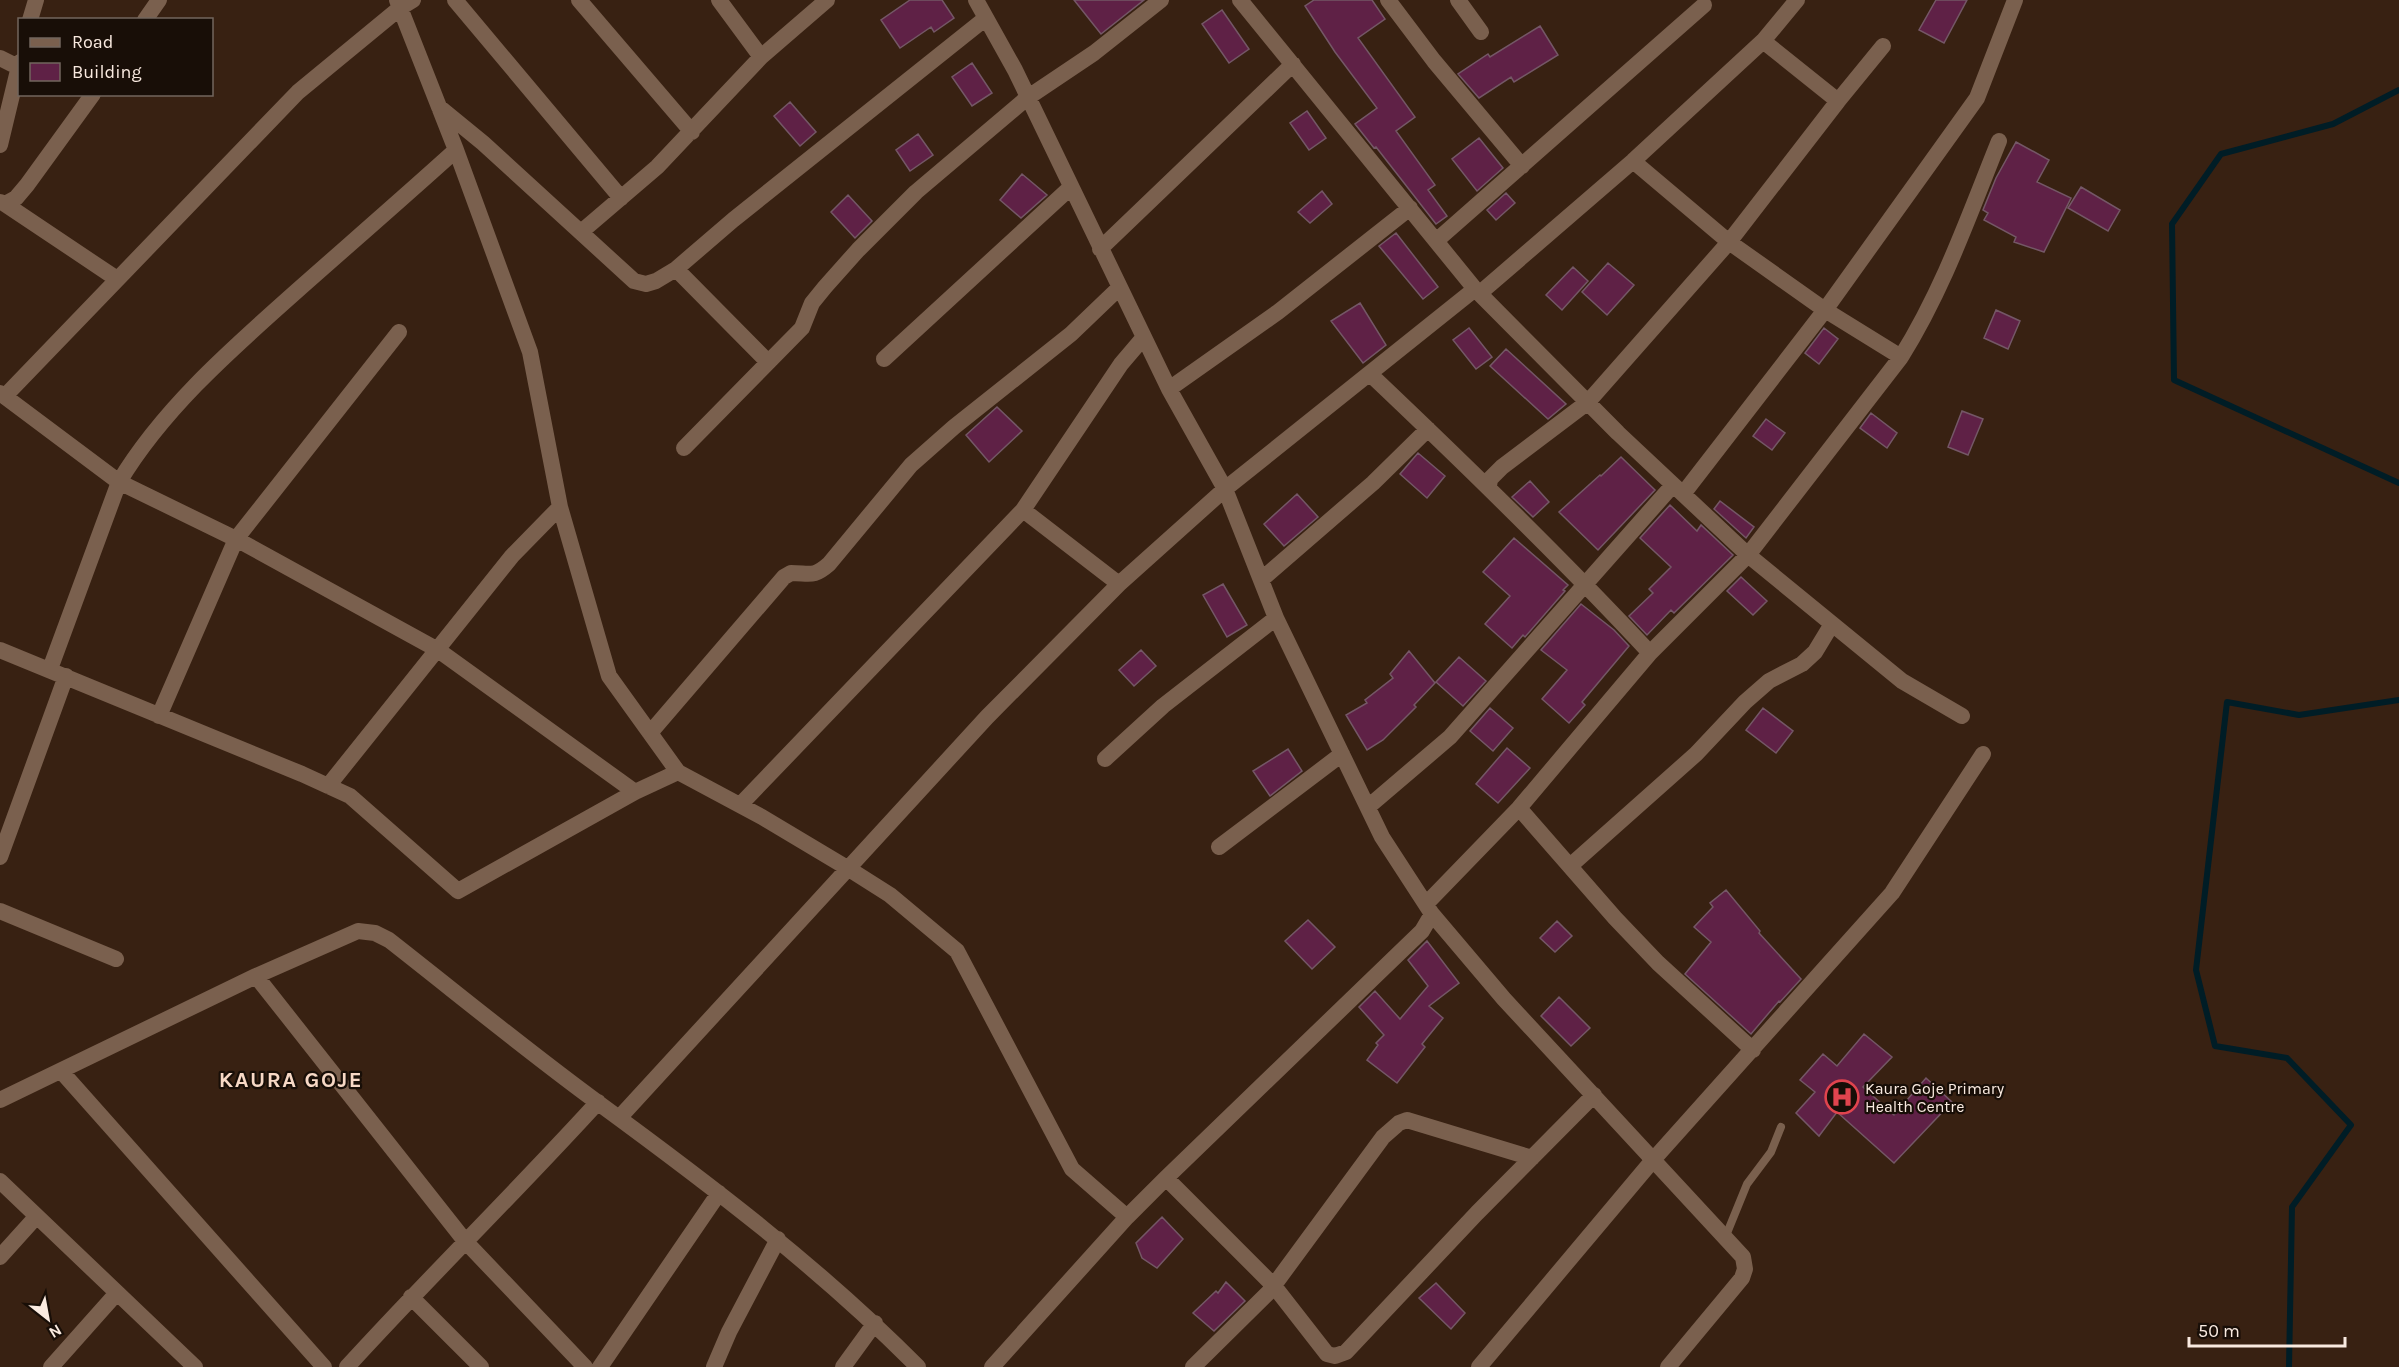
<svg xmlns="http://www.w3.org/2000/svg" width="2399" height="1367" font-family="Karla,sans-serif">
<rect width="100%" height="100%" fill="#382112"/>
<g fill="none" stroke-linecap="round" stroke-linejoin="round">
<!-- stream -->
<path stroke="#001d26" stroke-width="6" d="M2399,90l-66,34 -112,30 -49,70 2,156 225,103
M2289,1367l3,-160 59,-82 -64,-67 -72,-12 -19,-76 31,-268 72,13 100,-15"/>
</g>
<!-- building -->
<path fill="#5f2146" stroke="#745766" stroke-width="1.5" d="M910,0h32l12,18 -20,14 -3,-5 -31,21 -19,-28z
M1074,0h70l-43,34z
M1314,0h58l13,19 -27,19 57,79 -19,14 39,54 -7,5 19,26 -11,8 -60,-77 -2,1 -19,-24 22,-16 -42,-56 -30,-46z
M1936,0h31l-23,43 -25,-13z
M1222,10l27,39 -20,14 -27,-39z
M1540,26l18,29 -44,27 -3,-5 -32,21 -21,-24 30,-20 2,3z
M972,63l20,30 -20,13 -20,-29z
M790,102l26,30 -16,14 -26,-30z
M1307,111l19,27 -17,12 -19,-27z
M918,134l15,21 -23,16 -14,-21z
M1479,138l24,30 -26,23 -25,-32z
M2016,142l33,18 -12,22 34,16 -27,54 -30,-10 2,-5 -32,-17 4,-7 -5,-3 13,-32z
M1022,174l25,21 -26,23 -21,-18z
M2081,187l39,23 -12,21 -40,-23z
M1322,191l10,13 -22,19 -12,-11z
M1506,193l9,10 -19,17 -9,-10z
M848,195l24,26 -17,17 -24,-26z
M1396,233l42,54 -15,12 -44,-53z
M1608,263l26,22 -27,30 -25,-23z
M1573,267l15,14 -26,29 -16,-15z
M1360,303l26,42 -23,18 -32,-42z
M1996,310l24,11 -12,28 -24,-11z
M1469,328l23,29 -16,12 -23,-29z
M1824,328l14,11 -19,25 -14,-11z
M1506,349l60,55 -18,15 -58,-53z
M997,407l25,24 -33,31 -23,-27z
M1962,411l21,8 -15,36 -20,-8z
M1871,413l26,20 -10,15 -27,-20z
M1766,419l19,14 -13,17 -19,-14z
M1418,453l27,23 -18,22 -27,-24z
M1621,457l34,33 -57,60 -39,-38 41,-37 1,1z
M1530,481l19,21 -16,15 -21,-20z
M1297,494l21,23 -34,29 -20,-22z
M1720,501l34,26 -8,11 -32,-29z
M1670,505l27,26 4,-6 32,30 -59,58 -3,-3 -24,25 -18,-19 24,-23 -4,-4 22,-22 -31,-29z
M1514,538l54,47 -5,5 2,1 -40,46 -2,-2 -11,13 -27,-24 25,-28 -27,-24z
M1741,577l26,24 -14,14 -26,-24z
M1223,584l24,41 -20,12 -24,-42z
M1581,604l33,26 15,16 -47,56 3,3 -16,18 -27,-24 25,-29 -26,-20z
M1141,650l15,16 -22,20 -15,-16z
M1409,651l26,32 -21,22 2,2 -33,33 -16,10 -21,-35 21,-12 -2,-3 28,-22 -3,-4z
M1459,657l27,24 -23,25 -27,-24z
M1490,708l23,20 -20,23 -23,-20z
M1763,708l30,23 -17,22 -30,-23z
M1507,748l23,20 -32,35 -22,-19z
M1288,749l14,22 -32,25 -17,-25z
M1726,890l34,41 -1,2 42,46 -21,23 -1,-1 -28,33 -66,-60 26,-32 -17,-15 19,-20 -3,-4z
M1308,920l27,27 -23,22 -27,-28z
M1557,921l15,15 -17,16 -15,-14z
M1427,941l32,42 -30,23 14,12 -21,26 3,3 -28,36 -30,-23 11,-15 -2,-2 8,-8 -25,-28 16,-16 25,28 28,-33 -20,-26z
M1559,997l31,31 -19,18 -30,-30z
M1864,1034l28,23 -29,30 31,28 32,-37 26,24 -58,61 -57,-51 -18,24 -23,-23 19,-21 -15,-12 23,-26 14,12z
M1162,1217l21,22 -26,29 -15,-10 -6,-15z
M1226,1282l19,19 -31,30 -21,-18 23,-22 2,2z
M1436,1283l29,30 -14,16 -32,-31z"/>
<g fill="none" stroke-linecap="round" stroke-linejoin="round">
<!-- lane -->
<path stroke="#7a604e" stroke-width="8" d="M1725,1238l22,-54 24,-32 10,-25"/>
<!-- street -->
<path stroke="#7a604e" stroke-width="16" d="M397,0l59,150 74,202 30,155 49,169 69,96 84,45 87,52 41,26 67,56 115,218 55,48
M455,0l166,198
M579,0l113,132
M719,0l42,57
M976,0l39,70 154,319 56,100 51,129 106,219 50,77 -10,17 -256,247 -39,39 -135,150
M1240,0l235,289 143,144 130,122 154,126 60,35
M1388,0l46,61 88,105
M1458,0l23,32
M30,20l6,-20
M145,20l14,-20
M1763,41l75,60
M0,58l18,9
M439,107l44,36 151,138 12,3 10,-3 20,-12 57,-49 253,-202
M0,145l20,-83
M1633,161l96,81 96,68 76,47
M0,202l5,2 112,75
M5,204l11,-6 11,-13 66,-91
M581,232l76,-65 104,-110 66,-57
M1436,241l268,-236
M1100,249l193,-185
M676,269l92,93
M1480,293l153,-132 130,-120 34,-41
M884,359l186,-171
M1370,374c96,91 190,182 280,279
M1169,389l109,-77 132,-104
M0,393l119,89 117,57 202,111 197,142
M5,396l293,-304 102,-84 13,-8
M684,448l118,-120 10,-25 13,-16 33,-37 58,-58 111,-94 67,-45 67,-53
M1489,486l1,-7 12,-12 86,-65 141,-160 109,-141 45,-55
M1683,494l142,-184 152,-212 38,-98
M1023,510l96,74
M1262,579l111,-96 55,-54
M0,650l302,124 48,22 108,95 177,-99 43,-20
M50,669l69,-187c45,-75 115,-135 180,-193 52,-46 105,-92 157,-139
M159,716l77,-177 163,-207
M650,733l134,-156 7,-4c19,0 22,5 38,-9l82,-99 43,-38 117,-93 48,-46
M1105,759l58,-53 113,-88
M328,786l184,-230 48,-49
M740,805l283,-295 98,-146 23,-27
M1368,807l82,-70 223,-252
M1519,808l96,110 43,45 95,87
M1219,847l123,-93
M0,857l66,-181
M1570,866l126,-112 49,-52 24,-21 33,-17 13,-12 17,-28
M1426,904l93,-96 131,-155 98,-98 153,-198c43,-69 68,-142 98,-216
M0,911l116,48
M1432,914l72,85 239,258 2,12 -3,9 -74,89
M256,976l209,265 120,126
M61,1071l263,296
M0,1100l256,-124 102,-45 17,2 14,7c69,54 137,110 208,162 112,82 223,166 321,265
M620,1117l367,-400 132,-133 106,-95 250,-200
M1166,1178l108,108 53,68 8,2 11,-4 131,-139 117,-118
M0,1181l195,186
M0,1257l36,-40
M411,1297l70,70
M51,1367l65,-73
M347,1367c82,-90 169,-175 251,-265
M600,1367l119,-174
M714,1367l15,-35 49,-93
M843,1367l32,-44
M1193,1367l76,-75 114,-155 16,-14 8,-3 125,38
M1479,1367l174,-207 239,-267 91,-139"/>
</g>
<!-- icons -->
<defs>
<symbol id="hospital-ring" viewBox="-11 -11 22 22"><circle r="9.5" fill="#180e07" stroke="#e0444e" stroke-width="1.5"/><path d="M-5-5h3v3.5h4V-5h3V5h-3V1.5h-4V5h-3Z" fill="#e0444e"/></symbol>
</defs>
<g fill-rule="evenodd">
<use href="#hospital-ring" x="1823" y="1078" width="38" height="38"/>
</g>
<g text-anchor="middle" stroke-width="4.5" stroke-linejoin="round" paint-order="stroke">
<!-- poi labels -->
<g font-size="16" fill="#f9eae0" stroke="#180e07" text-anchor="start">
<text x="1865" y="1094">Kaura Goje Primary<tspan x="1865" dy="18">Health Centre</tspan></text>
</g>
<!-- district labels -->
<g font-size="22" font-weight="bold" letter-spacing="1.5" fill="#f7d8c5" stroke="#180e07">
<text x="291" y="1087">KAURA GOJE</text>
</g>
</g>
<!-- legend -->
<rect x="18" y="18" width="195" height="78" fill="#180e07" stroke="#72665e" stroke-width="1.5"/>
<rect x="30" y="38" width="30" height="9" fill="#7a604e" stroke="#72665e" stroke-width="1.5"/>
<text x="72" y="48" font-size="18" fill="#f9eae0">Road</text>
<rect x="30" y="63" width="30" height="18" fill="#5f2146" stroke="#72665e" stroke-width="1.5"/>
<text x="72" y="78" font-size="18" fill="#f9eae0">Building</text>
<!-- north arrow -->
<g transform="translate(48 1319) rotate(149)" stroke="#180e07" stroke-width="4.5" paint-order="stroke">
<path d="M0-4.5L10 22L0 15L-10 22Z" fill="#f9eae0"/>
<text y="-9" font-size="16" font-weight="bold" text-anchor="middle" fill="#f9eae0">N</text>
</g>
<!-- scale -->
<path d="M2189 1337v9h156v-9" fill="none" stroke="#f9eae0" stroke-width="3"/>
<text x="2198" y="1337" font-size="18" fill="#f9eae0" stroke="#180e07" stroke-width="4.5" paint-order="stroke">50 m</text>
</svg>
